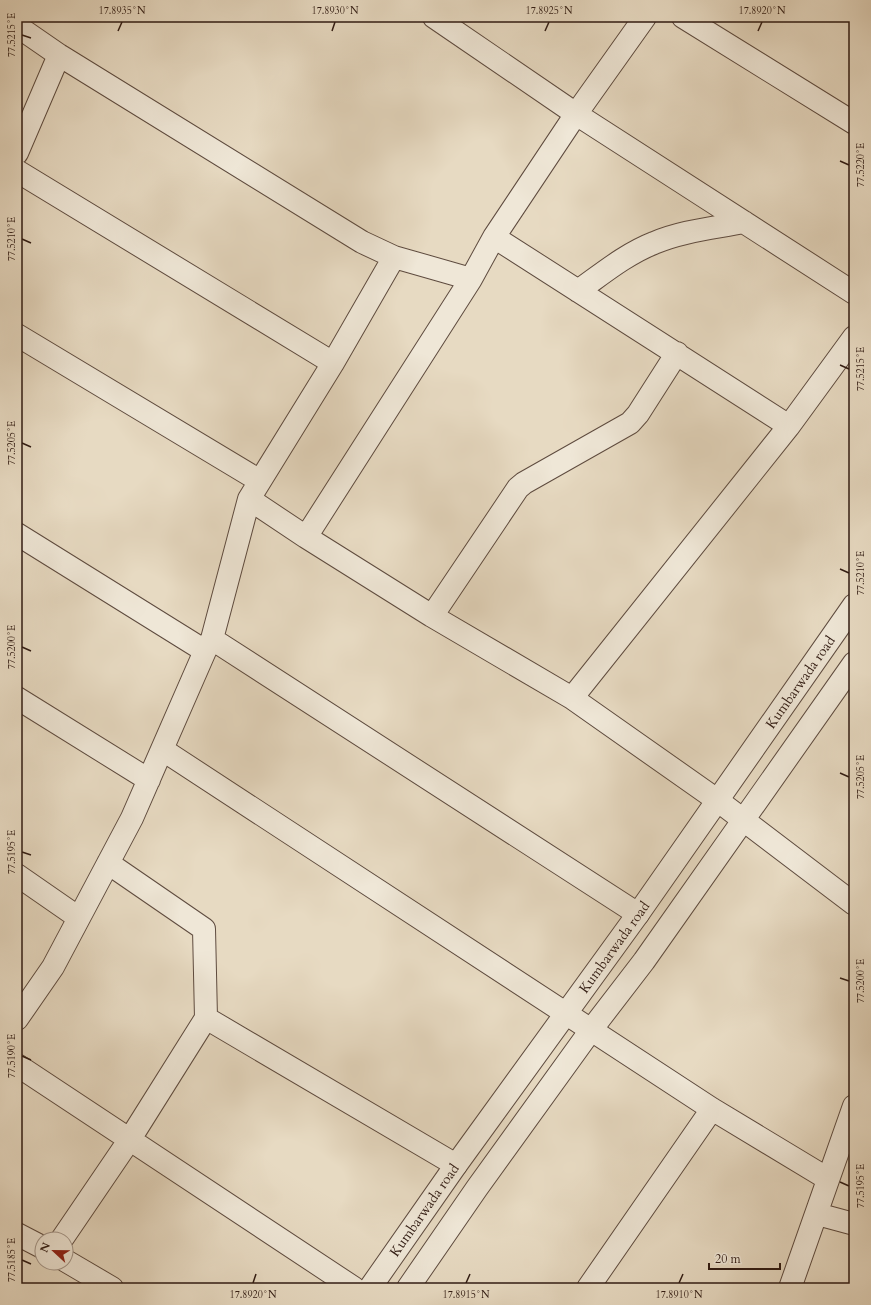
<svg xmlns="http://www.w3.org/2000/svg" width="871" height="1305" font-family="Cardo,serif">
<rect width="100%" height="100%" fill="#e7dac2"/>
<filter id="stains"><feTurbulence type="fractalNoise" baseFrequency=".005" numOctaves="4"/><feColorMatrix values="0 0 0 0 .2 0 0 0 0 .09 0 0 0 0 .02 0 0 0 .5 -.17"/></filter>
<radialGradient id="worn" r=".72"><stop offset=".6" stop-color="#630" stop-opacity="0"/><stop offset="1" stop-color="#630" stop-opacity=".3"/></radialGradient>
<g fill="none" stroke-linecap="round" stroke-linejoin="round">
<defs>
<path id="minor" d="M434,17l142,97 69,-97
M683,17l171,106
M17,26l42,29 303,187 32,15 77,22
M17,153l42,-98
M17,171l316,192
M494,237l295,189
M578,291c24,-17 48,-37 76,-48 28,-12 60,-15 90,-21
M17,335l243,146
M249,499l57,38 126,79 140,82 145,102 137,104
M17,534l188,117
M306,537l165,-258 23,-42 82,-123 278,179
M432,616l86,-128 6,-5 106,-60 8,-9 39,-61
M212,639l426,275
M17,698l132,82
M572,698l217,-272 65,-89
M163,750l549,359 116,70
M108,863l96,66 2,89 250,147
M17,875l62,43
M17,1019l36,-52 79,-149 73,-167 7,-12 37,-140 84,-136 61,-106
M17,1065l337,223
M817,1214l37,10
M17,1234l25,13
M62,1239l68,-100 76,-121
M66,1261l46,27
M588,1288l124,-179
M790,1288l64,-182"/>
<path id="tertiary" d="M370,1288l86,-123 182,-251 216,-309
M408,1288l69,-100 114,-158 53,-69 210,-298"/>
</defs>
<!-- minor casing -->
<use href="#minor" stroke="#5e4b3f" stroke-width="24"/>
<!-- tertiary casing -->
<use href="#tertiary" stroke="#5e4b3f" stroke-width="24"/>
<!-- minor -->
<use href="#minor" stroke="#efe7d7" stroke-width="22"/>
<!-- tertiary -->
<use href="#tertiary" stroke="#efe7d7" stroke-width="22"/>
</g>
<!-- ticks -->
<path fill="none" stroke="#301b13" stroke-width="1.5" d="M118,31l4,-9M332,31l3,-9M545,31l4,-9M758,31l4,-9M22,35l9,3M840,161l9,4M22,239l9,4M840,365l9,4M22,443l9,4M840,569l9,4M22,647l9,4M840,773l9,4M22,852l9,3M840,978l9,3M22,1056l9,4M840,1182l9,4M22,1260l9,4M253,1283l3,-9M466,1283l4,-9M679,1283l4,-9"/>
<g text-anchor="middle" stroke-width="3" stroke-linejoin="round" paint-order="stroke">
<!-- street labels -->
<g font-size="14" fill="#301b13" stroke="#efe7d7">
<text transform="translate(800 682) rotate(-55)" y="5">Kumbarwada road</text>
<text transform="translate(614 947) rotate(-54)" y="5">Kumbarwada road</text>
<text transform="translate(424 1210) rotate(-55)" y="5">Kumbarwada road</text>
</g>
</g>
<!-- margin -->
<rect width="871" height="1305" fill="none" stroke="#e7dac2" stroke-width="44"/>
<!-- north arrow -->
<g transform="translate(54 1251) rotate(292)"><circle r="19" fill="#efe7d7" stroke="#a39589"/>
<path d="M0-3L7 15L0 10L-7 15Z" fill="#8f2418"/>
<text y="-6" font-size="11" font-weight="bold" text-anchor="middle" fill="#301b13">N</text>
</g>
<!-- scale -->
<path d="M709 1263v6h71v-6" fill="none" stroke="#301b13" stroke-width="2"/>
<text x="715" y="1263" font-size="12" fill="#301b13" stroke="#efe7d7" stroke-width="3" paint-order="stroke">20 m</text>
<rect x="22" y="22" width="827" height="1261" fill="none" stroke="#301b13" stroke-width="1.5"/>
<g font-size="10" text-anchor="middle" fill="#301b13">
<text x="122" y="14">17.8935°N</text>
<text x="335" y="14">17.8930°N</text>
<text x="549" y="14">17.8925°N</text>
<text x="762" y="14">17.8920°N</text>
<text transform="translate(11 35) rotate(-90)" y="4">77.5215°E</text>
<text transform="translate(860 165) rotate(-90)" y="4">77.5220°E</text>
<text transform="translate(11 239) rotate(-90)" y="4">77.5210°E</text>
<text transform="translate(860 369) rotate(-90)" y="4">77.5215°E</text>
<text transform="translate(11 443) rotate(-90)" y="4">77.5205°E</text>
<text transform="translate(860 573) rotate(-90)" y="4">77.5210°E</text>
<text transform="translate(11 647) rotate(-90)" y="4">77.5200°E</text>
<text transform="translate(860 777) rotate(-90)" y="4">77.5205°E</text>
<text transform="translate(11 852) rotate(-90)" y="4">77.5195°E</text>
<text transform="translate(860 981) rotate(-90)" y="4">77.5200°E</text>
<text transform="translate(11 1056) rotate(-90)" y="4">77.5190°E</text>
<text transform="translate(860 1186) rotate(-90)" y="4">77.5195°E</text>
<text transform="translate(11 1260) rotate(-90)" y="4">77.5185°E</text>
<text x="253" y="1298">17.8920°N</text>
<text x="466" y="1298">17.8915°N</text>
<text x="679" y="1298">17.8910°N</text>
</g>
<rect width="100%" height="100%" filter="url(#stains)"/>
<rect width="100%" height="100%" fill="url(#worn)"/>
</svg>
